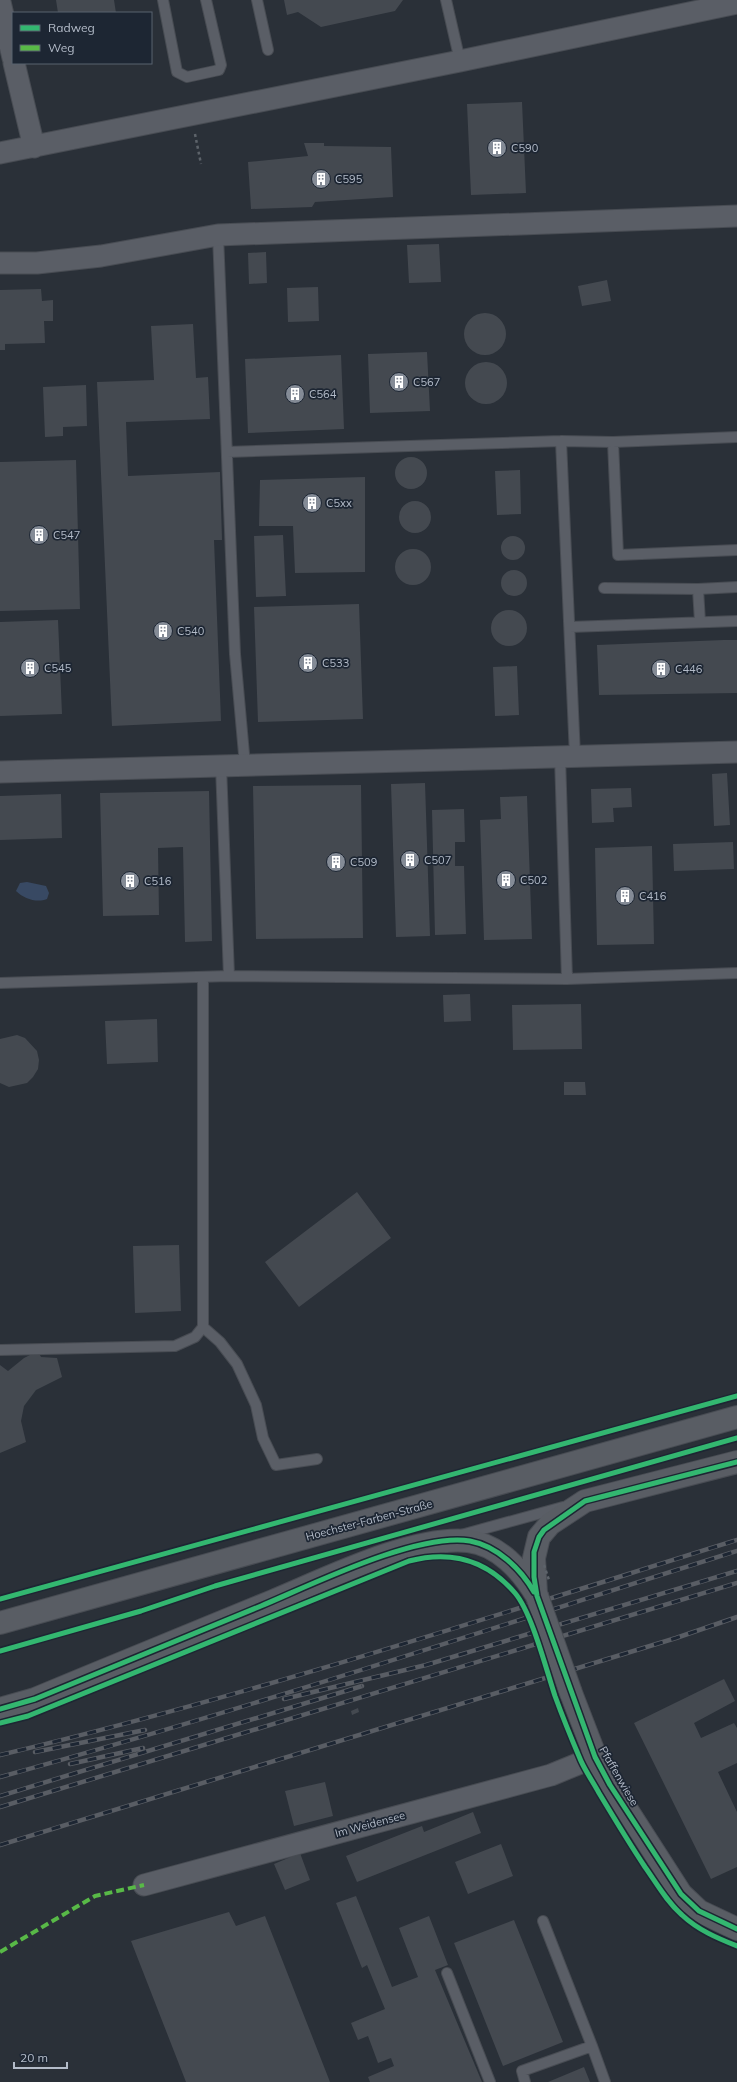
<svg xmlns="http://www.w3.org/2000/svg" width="737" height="2082" font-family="Mulish,sans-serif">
<rect width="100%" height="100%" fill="#2a3038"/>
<!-- water -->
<path fill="#384963" d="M27,882l19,4 3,7 -2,6c-10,4 -23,0 -31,-8l4,-8z"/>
<!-- building -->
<path fill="#444950" d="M56,0h58l2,13h-58z
M284,0h119l-8,11 -74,16 -23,-15 -11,3z
M522,102l4,91 -55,2 -4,-91z
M304,143h20v3l67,1 2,50 -78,5 -3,5 -61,2 -3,-47 60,-6z
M439,244l2,38 -32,1 -2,-38z
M266,252l1,31 -18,1 -1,-31z
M607,280l4,21 -29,5 -4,-20z
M318,287l1,34 -31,1 -1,-34z
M41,289l1,12 11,-1v21h-9l1,22 -40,1v6h-5v-60z
M464 334a21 21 0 1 1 42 0a21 21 0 1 1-42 0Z
M193,324l3,54 12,-1 2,42 -84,3 2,54 92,-4 2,68h-8l7,181 -109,5 -15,-344 57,-2 -3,-54z
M427,352l3,59 -60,2 -2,-59z
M341,355l3,74 -96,4 -3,-74z
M465 383a21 21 0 1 1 42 0a21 21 0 1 1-42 0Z
M86,385l1,41 -24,1v9l-18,1 -2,-50z
M395 473a16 16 0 1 1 32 0a16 16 0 1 1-32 0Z
M76,460l4,149 -80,2v-149z
M520,470l1,44 -24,1 -2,-44z
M365,477v95l-70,1 -2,-47h-34l1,-46z
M399 517a16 16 0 1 1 32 0a16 16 0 1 1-32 0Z
M283,535l3,61 -30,1 -2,-61z
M501 548a12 12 0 1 1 24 0a12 12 0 1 1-24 0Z
M395 567a18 18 0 1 1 36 0a18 18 0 1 1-36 0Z
M501 583a13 13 0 1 1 26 0a13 13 0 1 1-26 0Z
M359,604l4,115 -105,3 -4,-115z
M491 628a18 18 0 1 1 36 0a18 18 0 1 1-36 0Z
M58,620l4,94 -62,2v-94z
M724,640h13v53l-138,2 -2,-50z
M517,666l2,49 -24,1 -2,-49z
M727,773l3,52 -16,1 -2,-52z
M425,783l5,153 -34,1 -5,-153z
M361,785l2,153 -107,1 -3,-153z
M631,788l1,19 -19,1 1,14 -22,1 -1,-34z
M209,791l3,150 -27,1 -2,-95 -25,1 1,67 -56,1 -3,-123z
M61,794l1,44 -62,2v-44z
M527,796l5,143 -48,1 -4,-120 21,-1 -1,-22z
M464,809l1,33h-10v24h9l2,68 -31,1 -3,-125z
M733,842l1,27 -60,2 -1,-27z
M652,846l2,98 -57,1 -2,-97z
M470,994l1,27 -27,1 -1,-27z
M581,1004l1,45 -69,1 -1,-45z
M157,1019l1,43 -51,2 -2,-43z
M17,1035l8,3 12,13 2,9 -1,9 -5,8 -6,6 -18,4 -9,-4v-44z
M564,1082h21l1,13h-22z
M357,1192l34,46 -92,69 -34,-45z
M179,1245l2,66 -46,2 -2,-67z
M38,1351l3,6 16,1 5,19 -26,13 -12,16 -3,15 5,21 -26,11v-88l8,6 16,-13z
M724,1679l11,22 -41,22 7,15 33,-15 3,5v35l-19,9 19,40v55l-26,12 -77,-156z
M358,1708l1,4 -7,3 -1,-4z
M325,1782l8,34 -39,10 -9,-35z
M473,1812l8,21 -124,49 -11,-26 76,-30 2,6z
M501,1844l12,32 -45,18 -13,-32z
M300,1853l10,27 -25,10 -11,-26z
M356,1896l36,91 26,-10 -19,-49 30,-12 19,49 -13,5 47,112h-112l-2,-5 26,-11 -3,-8 -13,5 -10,-27 -10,4 -7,-17 34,-14 -18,-44 -5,3 -26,-65z
M229,1912l7,14 29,-10 65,166h-144l-55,-141z
M514,1920l49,122 -60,24 -49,-123z
M584,2067l6,15h-42z"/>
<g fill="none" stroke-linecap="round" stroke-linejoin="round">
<defs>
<path id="lane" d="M163,0l14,72 10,5 32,-7 2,-5 -15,-65
M257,0l11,50
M446,0l14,61
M218,235l17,419 10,111
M613,442l124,-5
M227,452l334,-11
M604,588l94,1 2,33
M698,589l39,-2
M570,627l167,-6
M575,756l-14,-315 52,1 5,113 119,-5
M560,757l7,222
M221,766l8,210
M0,983l229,-7 338,3 170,-6
M203,1327l17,15 17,22 19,41 7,33 13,27 41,-6
M0,1350l175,-4 20,-9 8,-10v-350
M461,1535l102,-28
M543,1921l49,125
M447,1973l43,109
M525,2082l-3,-11 70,-25 13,36"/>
<path id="street" d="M0,2l13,56
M14,63l20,84
M0,153l460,-92 277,-58
M0,263h37l64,-7 117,-21 519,-19
M0,772l737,-20
M144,1885l407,-110 44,-18"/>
<path id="secondary" d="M536,1594l-2,-36 5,-21 11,-13 35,-23 152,-39
M0,1623l737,-206
M571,1693l29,75 81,126 18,17 38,18
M0,1709l35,-10c79,-33 158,-65 238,-98 51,-21 140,-66 195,-60 30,3 54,30 69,55"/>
</defs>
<!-- lane casing -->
<use href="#lane" stroke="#484c53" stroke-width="12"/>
<!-- street casing -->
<use href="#street" stroke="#484c53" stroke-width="23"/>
<!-- secondary casing -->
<use href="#secondary" stroke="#484c53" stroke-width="24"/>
<!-- path -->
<path stroke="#5d636a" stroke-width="2.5" stroke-dasharray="3 3" stroke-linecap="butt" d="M195,134l6,30"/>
<!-- lane -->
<use href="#lane" stroke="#5a5e66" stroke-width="10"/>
<!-- street -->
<use href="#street" stroke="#5a5e66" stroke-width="21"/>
<!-- secondary -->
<use href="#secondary" stroke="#595d64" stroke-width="22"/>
<defs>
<path id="rail" d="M284,1699l142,-34 311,-94
M35,1752l110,-22
M0,1755c249,-59 493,-139 737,-215
M70,1764l73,-16
M0,1777c248,-68 492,-149 737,-226
M0,1796l362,-110
M0,1807l737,-224
M0,1845l676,-207 61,-21"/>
</defs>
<!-- rail casing -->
<use href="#rail" stroke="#595d64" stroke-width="4.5"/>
<!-- rail -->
<use href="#rail" stroke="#1d2633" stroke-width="3" stroke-dasharray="9" stroke-linecap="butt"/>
<defs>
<path id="secondary-bridge" d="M537,1596l34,97"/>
</defs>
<!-- secondary-bridge casing -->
<use href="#secondary-bridge" stroke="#484c53" stroke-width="24" stroke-linecap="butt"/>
<!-- path-bridge -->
<path stroke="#5d636a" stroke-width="2.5" stroke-dasharray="3 3" stroke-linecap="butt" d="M544,1565l5,15"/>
<!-- secondary-bridge -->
<use href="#secondary-bridge" stroke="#595d64" stroke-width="22"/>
<!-- quiet -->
<path stroke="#58b947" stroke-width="4" stroke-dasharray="8 4" stroke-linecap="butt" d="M0,1952l95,-56 49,-11"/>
<defs>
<path id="cycleway" d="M737,1462l-152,39 -41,29 -5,7 -5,15v25l3,19 58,161 15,28 71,109 18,17 38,18
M0,1599l737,-203
M0,1651l141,-40 74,-25 522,-148
M0,1709l35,-10c75,-31 151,-62 226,-93 50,-21 157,-74 209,-65 27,5 51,28 64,51
M0,1723l28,-7 381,-155c42,-11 77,-2 106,32 17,20 31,76 40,103 8,22 17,44 26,65 5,11 12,21 18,32 15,25 30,50 46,74 12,17 22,35 37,48 16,15 35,23 55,31"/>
</defs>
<!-- cycleway casing -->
<use href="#cycleway" stroke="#1d2633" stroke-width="8"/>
<!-- cycleway -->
<use href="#cycleway" stroke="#33b770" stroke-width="5"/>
</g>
<!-- icons -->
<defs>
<symbol id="building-disc" viewBox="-11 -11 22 22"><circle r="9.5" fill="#848b96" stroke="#1d2633"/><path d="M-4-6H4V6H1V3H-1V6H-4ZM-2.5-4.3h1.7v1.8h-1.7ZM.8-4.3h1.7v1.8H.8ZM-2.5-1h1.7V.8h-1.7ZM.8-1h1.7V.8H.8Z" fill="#fff"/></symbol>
</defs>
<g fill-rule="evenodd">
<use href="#building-disc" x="486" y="137" width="22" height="22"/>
<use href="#building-disc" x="310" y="168" width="22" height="22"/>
<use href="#building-disc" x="388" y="371" width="22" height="22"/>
<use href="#building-disc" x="284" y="383" width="22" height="22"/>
<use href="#building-disc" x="301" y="492" width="22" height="22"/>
<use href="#building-disc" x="28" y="524" width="22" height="22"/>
<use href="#building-disc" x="152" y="620" width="22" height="22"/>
<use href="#building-disc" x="297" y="652" width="22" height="22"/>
<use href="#building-disc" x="19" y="657" width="22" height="22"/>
<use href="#building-disc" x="650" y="658" width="22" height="22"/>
<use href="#building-disc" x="399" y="849" width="22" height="22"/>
<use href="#building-disc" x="325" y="851" width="22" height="22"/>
<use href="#building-disc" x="495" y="869" width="22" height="22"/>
<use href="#building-disc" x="119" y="870" width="22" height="22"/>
<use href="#building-disc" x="614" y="885" width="22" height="22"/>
</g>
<g text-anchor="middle" stroke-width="3.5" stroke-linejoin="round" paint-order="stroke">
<!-- poi labels -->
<g font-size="11" fill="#b4bcc9" stroke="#1d2633" text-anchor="start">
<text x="511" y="152">C590</text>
<text x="335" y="183">C595</text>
<text x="413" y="386">C567</text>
<text x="309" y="398">C564</text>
<text x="326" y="507">C5xx</text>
<text x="53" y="539">C547</text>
<text x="177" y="635">C540</text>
<text x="322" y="667">C533</text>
<text x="44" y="672">C545</text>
<text x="675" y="673">C446</text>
<text x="424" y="864">C507</text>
<text x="350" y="866">C509</text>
<text x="520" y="884">C502</text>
<text x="144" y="885">C516</text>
<text x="639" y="900">C416</text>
</g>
<!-- street labels -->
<g font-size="11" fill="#b4bcc9" stroke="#1d2633">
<text transform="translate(369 1520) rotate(-15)" y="4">Hoechster-Farben-Straße</text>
<text transform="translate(619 1776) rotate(60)" y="4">Pfaffenwiese</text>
<text transform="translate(370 1824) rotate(-15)" y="4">Im Weidensee</text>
</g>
</g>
<!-- legend -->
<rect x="12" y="12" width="140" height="52" fill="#1d2633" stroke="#59626f"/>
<rect x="20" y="25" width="20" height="6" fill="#33b770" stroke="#59626f"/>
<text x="48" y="32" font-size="12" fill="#b4bcc9">Radweg</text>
<rect x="20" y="45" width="20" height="6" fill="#58b947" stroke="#59626f"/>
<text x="48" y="52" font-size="12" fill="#b4bcc9">Weg</text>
<!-- scale -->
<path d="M14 2062v6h53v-6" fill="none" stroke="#b4bcc9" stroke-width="2"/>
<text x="20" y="2062" font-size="12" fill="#b4bcc9" stroke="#1d2633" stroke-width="3" paint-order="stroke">20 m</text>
</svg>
